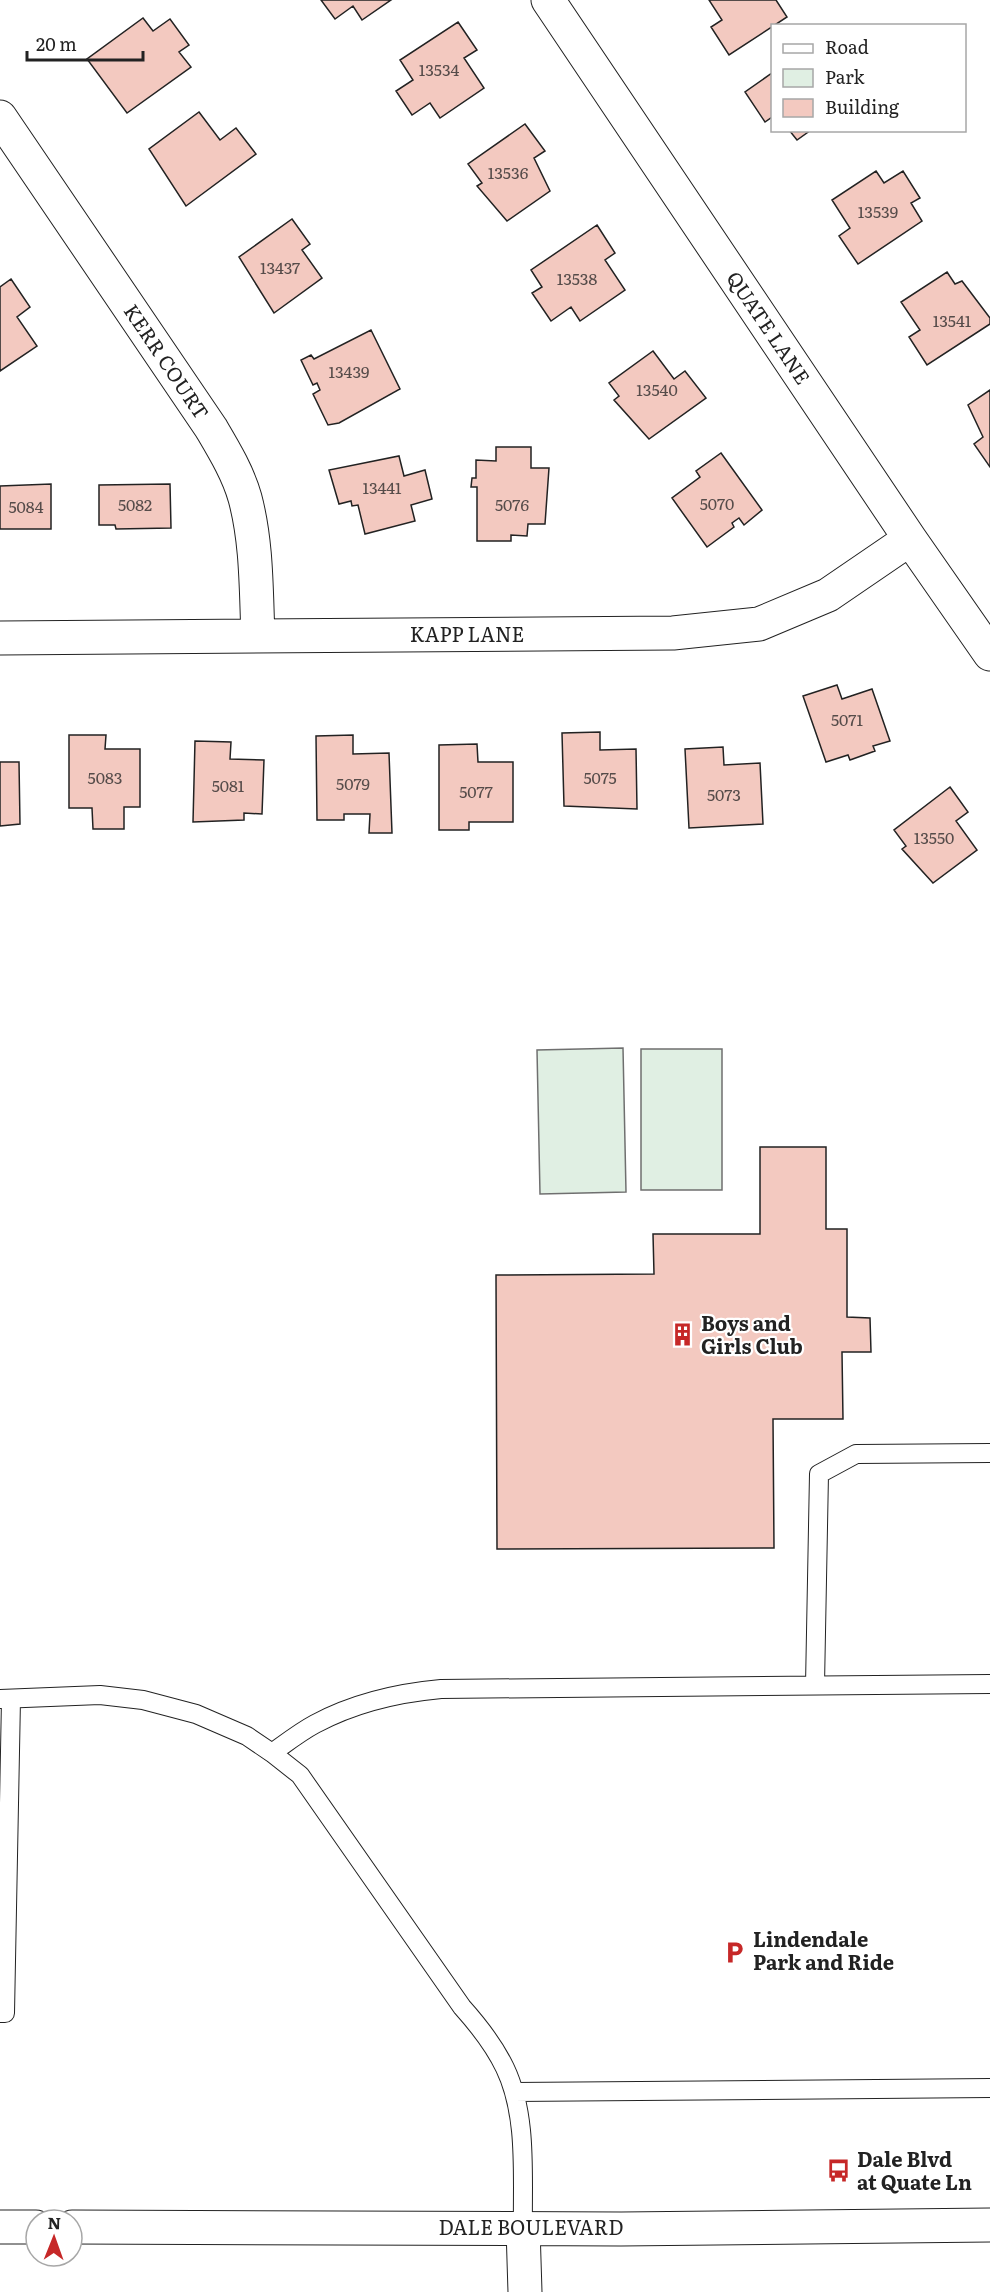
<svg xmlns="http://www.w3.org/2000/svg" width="990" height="2292" font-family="Literata,serif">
<rect width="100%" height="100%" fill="#fff"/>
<!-- green -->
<path fill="#e0efe3" stroke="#6f6f6f" stroke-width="1.5" d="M623,1048l3,144 -86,2 -3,-144z
M641,1049h81v141h-81z"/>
<!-- building -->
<path fill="#f3c9c0" stroke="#222" stroke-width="1.5" d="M321,0h70l-29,20 -9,-14 -18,13z
M709,0h67l11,17 -58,38 -18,-28 11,-7z
M143,18l10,13 17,-12 19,26 -10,7 12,15 -64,46 -40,-54z
M458,22l19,28 -13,8 20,30 -44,30 -10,-15 -18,12 -16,-24 17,-11 -13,-20z
M772,73v44l-7,5 -20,-30z
M199,112l21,28 16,-12 20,26 -70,52 -37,-57z
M525,124l20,27 -11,7 16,33 -43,30 -30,-35 5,-3 -14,-19z
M789,130h22l-14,10z
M876,171l8,12 19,-12 17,27 -9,5 11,18 -64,43 -19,-28 11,-8 -18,-28z
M292,219l18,25 -8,6 20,28 -48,35 -35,-56z
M597,225l18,28 -10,7 20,30 -45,31 -9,-14 -20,14 -19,-28 10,-6 -11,-17z
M947,272l8,12 7,-3 28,37v6l-63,41 -18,-28 11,-7 -19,-28z
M11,279l19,28 -13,10 20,29 -37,25v-84z
M371,330l29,59 -61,34 -11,2 -15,-31 7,-4 -3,-7 -4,2 -12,-25 10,-5 3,4z
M653,351l21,28 11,-8 21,27 -57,41 -35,-39 5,-4 -10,-13z
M990,390v77l-16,-23 9,-7 -15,-32z
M496,447h35v21h18l-4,56h-17l-1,12 -16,-1v6h-34v-54h-6l1,-9h4v-18l20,1z
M721,453l41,57 -18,15 -5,-7 -7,5 2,4 -27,20 -35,-49 28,-21 -4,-6z
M399,456l5,20 21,-6 7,29 -21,6 4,16 -50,13 -7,-29 -6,1 -1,-5 -12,3 -10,-34z
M51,484v45h-51v-43z
M170,484l1,44 -55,1 -1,-4h-16v-40z
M837,685l5,14 30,-10 18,52 -17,5 2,5 -25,9 -2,-5 -22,7 -23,-66z
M600,732v18l36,-1 1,60 -73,-3 -2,-73z
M69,735h37l-1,14h35v58h-16v22h-31l-1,-21h-23z
M353,735v19l36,-1 3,80h-23l1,-19h-26v6h-27l-1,-84z
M195,741l36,1 -1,17 34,1 -2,54 -18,-1v7l-51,2z
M477,744l1,18h35v60h-44v8h-30v-85z
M723,747l1,18 36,-2 3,61 -74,4 -4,-79z
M0,762h19l1,62 -20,2z
M950,787l18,25 -12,9 21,29 -44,33 -31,-34 4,-3 -12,-16z
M760,1147h66v82h21v88l23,1 1,34h-29l1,67h-70l1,129 -277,1 -1,-274 158,-1 -1,-40h107z"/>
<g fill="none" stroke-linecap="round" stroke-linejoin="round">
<defs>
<path id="lane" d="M815,1685l4,-211 37,-20 134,-1
M0,1699l100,-4 43,5 53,14 51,22 25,17 28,22 162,232c17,19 32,38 43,61 23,48 17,109 18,160
M272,1753c14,-10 28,-21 43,-29 39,-21 82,-31 126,-35l549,-5
M0,2013h5l6,-314
M514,2092l476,-4"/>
<path id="street" d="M548,0l362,539 80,115
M0,117l211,311c13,22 27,45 34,70 12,45 11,92 13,138
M0,638l673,-5 86,-9 69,-29 82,-56"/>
<path id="primary" d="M0,2227h36
M72,2227l549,2 369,-4
M523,2228l2,64"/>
</defs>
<!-- lane casing -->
<use href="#lane" stroke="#222" stroke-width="20"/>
<!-- street casing -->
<use href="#street" stroke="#222" stroke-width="35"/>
<!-- primary casing -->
<use href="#primary" stroke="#222" stroke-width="35"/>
<!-- lane -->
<use href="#lane" stroke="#fff" stroke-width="18"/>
<!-- street -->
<use href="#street" stroke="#fff" stroke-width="33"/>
<!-- primary -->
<use href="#primary" stroke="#fff" stroke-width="33"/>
</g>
<!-- icons -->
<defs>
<symbol id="building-bare" viewBox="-9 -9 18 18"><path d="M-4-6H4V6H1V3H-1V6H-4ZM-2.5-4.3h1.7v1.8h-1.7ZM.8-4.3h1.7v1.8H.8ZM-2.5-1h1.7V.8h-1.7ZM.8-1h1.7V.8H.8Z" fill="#c62828" stroke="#fff" stroke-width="2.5" paint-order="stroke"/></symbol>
<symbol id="parking-bare" viewBox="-9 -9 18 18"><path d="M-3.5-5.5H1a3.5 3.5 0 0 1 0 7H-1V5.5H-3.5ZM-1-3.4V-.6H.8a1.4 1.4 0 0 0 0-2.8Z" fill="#c62828" stroke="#fff" stroke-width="2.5" paint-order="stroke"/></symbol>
<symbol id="bus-bare" viewBox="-9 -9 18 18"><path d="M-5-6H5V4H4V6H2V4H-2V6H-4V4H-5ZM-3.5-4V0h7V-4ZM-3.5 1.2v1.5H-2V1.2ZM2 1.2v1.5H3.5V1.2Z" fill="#c62828" stroke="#fff" stroke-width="2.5" paint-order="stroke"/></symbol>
</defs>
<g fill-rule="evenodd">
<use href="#building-bare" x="666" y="1318" width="33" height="33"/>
<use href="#parking-bare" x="718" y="1936" width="33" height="33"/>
<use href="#bus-bare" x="822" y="2154" width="33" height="33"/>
</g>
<g text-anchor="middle" stroke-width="4.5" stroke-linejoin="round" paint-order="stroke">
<!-- number labels -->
<g font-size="16" fill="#564c4a">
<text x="439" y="76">13534</text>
<text x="508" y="179">13536</text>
<text x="878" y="218">13539</text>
<text x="280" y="274">13437</text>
<text x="577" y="285">13538</text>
<text x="952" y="327">13541</text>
<text x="349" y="378">13439</text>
<text x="657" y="396">13540</text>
<text x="382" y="494">13441</text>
<text x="717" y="510">5070</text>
<text x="135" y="511">5082</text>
<text x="512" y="511">5076</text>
<text x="26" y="513">5084</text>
<text x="847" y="726">5071</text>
<text x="105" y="784">5083</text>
<text x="600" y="784">5075</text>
<text x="353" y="790">5079</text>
<text x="228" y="792">5081</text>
<text x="476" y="798">5077</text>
<text x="724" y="801">5073</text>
<text x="934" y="844">13550</text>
</g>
<!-- street labels -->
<g font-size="20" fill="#222" stroke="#fff">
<text transform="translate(768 328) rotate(56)" y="7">QUATE LANE</text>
<text transform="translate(166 362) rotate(56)" y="7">KERR COURT</text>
<text x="467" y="642">KAPP LANE</text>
<text x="531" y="2235">DALE BOULEVARD</text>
</g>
<!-- poi labels -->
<g font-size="20" font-weight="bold" fill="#222" stroke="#fff" text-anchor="start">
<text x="701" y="1331">Boys and<tspan x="701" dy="23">Girls Club</tspan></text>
<text x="753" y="1947">Lindendale<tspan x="753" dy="23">Park and Ride</tspan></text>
<text x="857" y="2167">Dale Blvd<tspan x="857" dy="23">at Quate Ln</tspan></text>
</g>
</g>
<!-- legend -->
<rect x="771" y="24" width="195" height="108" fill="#ffffff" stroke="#a7a7a7" stroke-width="1.5"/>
<rect x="783" y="44" width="30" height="9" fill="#ffffff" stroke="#a7a7a7" stroke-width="1.5"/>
<text x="825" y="54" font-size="18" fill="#222222">Road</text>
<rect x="783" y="69" width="30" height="18" fill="#e0efe3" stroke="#a7a7a7" stroke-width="1.5"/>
<text x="825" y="84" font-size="18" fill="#222222">Park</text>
<rect x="783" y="99" width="30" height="18" fill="#f3c9c0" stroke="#a7a7a7" stroke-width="1.5"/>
<text x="825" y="114" font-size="18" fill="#222222">Building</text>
<!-- north arrow -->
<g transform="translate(54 2238) rotate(1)"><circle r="28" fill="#ffffff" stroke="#a7a7a7" stroke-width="1.5"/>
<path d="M0-4.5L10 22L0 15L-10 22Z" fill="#c62828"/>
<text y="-9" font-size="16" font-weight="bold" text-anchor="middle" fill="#222222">N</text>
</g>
<!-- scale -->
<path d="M27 51v9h116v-9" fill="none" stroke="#222222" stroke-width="3"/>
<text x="36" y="51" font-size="18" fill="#222222" stroke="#ffffff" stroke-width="4.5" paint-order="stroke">20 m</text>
</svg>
